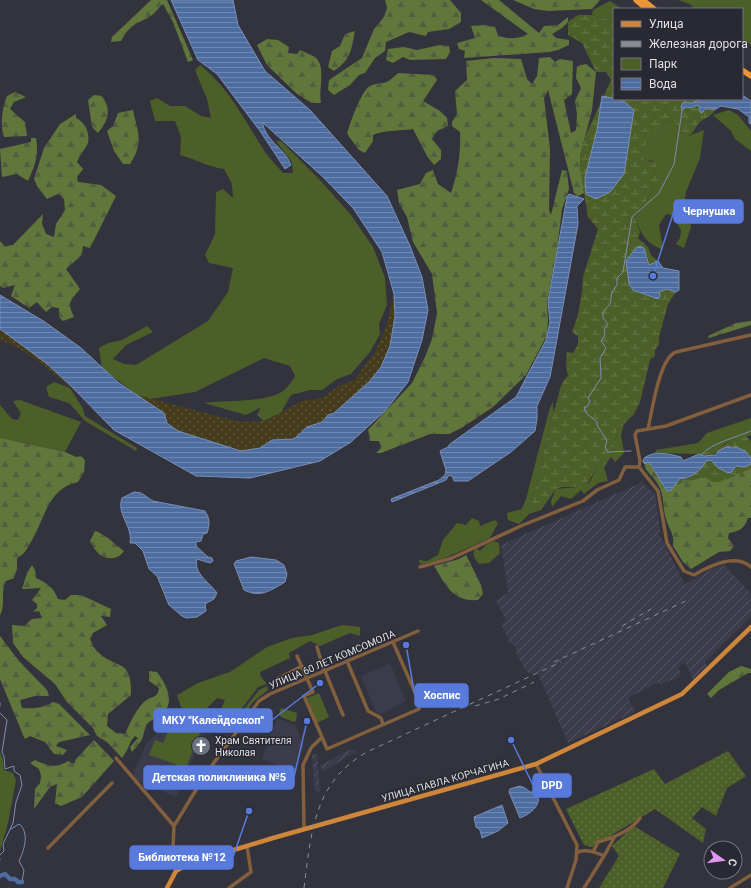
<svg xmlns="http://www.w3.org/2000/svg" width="751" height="888" font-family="Roboto,sans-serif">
<defs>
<pattern id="industrial-furrows" width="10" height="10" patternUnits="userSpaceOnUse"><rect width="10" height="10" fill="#3c3b4b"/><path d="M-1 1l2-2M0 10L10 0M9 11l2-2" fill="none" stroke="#585765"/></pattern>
<pattern id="forest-firs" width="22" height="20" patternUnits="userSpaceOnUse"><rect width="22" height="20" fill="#61763a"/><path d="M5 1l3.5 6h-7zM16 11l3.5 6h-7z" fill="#525c40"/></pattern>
<pattern id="wetland-marsh" width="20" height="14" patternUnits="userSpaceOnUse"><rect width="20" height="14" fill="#4d5f29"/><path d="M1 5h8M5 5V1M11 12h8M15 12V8" fill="none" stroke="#667648"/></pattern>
<pattern id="sand-dots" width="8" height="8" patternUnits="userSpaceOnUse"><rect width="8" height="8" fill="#443c1c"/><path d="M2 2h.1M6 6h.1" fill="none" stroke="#5f583d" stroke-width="1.8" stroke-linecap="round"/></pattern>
<pattern id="garden-dots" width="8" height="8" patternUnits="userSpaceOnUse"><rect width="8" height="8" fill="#4d5f29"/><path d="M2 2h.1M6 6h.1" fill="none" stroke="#667648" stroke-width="1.8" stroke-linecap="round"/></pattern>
<pattern id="water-rules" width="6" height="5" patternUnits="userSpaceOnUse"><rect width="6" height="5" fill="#4d6c9f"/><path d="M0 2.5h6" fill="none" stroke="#6f87b1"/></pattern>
</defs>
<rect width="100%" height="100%" fill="#33333d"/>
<!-- industrial -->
<path fill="url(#industrial-furrows)" d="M642,482l13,12 5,35 -1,5 26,50 26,-15 13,-4 27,28v24l-46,45 2,4 -14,14 -8,-17 -7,4 3,7 -2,3 -19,8 -1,-3 -31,16 7,14 -67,31 -31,-71 -7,2 -5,-4 -9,-18 -1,-6 -5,-3 -9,-19 5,-3 -10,-21 12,-7 -7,-48z
M355,749l2,4 -9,3 -25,16 -3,-6 24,-14z
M317,754l3,37h-5l-3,-36z"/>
<!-- built -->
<path fill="#3c3b4b" d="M390,663l16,38 -28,15 -16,-37v-4z
M183,710l26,11 -33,76 -38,-16 -5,-6 13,-31 23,-24z
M277,718l18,7 9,21 -10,27 -32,-14z"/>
<!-- green -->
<path fill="#4d5f29" d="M678,0h73v45l-9,-7v-29h-47l-5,-5z
M610,1l12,8h-8v12l-22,-6 1,-5z
M200,65c30,24 45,56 65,87 5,7 12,14 18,21h10l-1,-11 -16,-21h5l38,38 32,36 22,32 12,31 2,27 -8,19 1,10 -10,18 -19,22 -14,5 -15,11h-12l-19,5 -11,19 -16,7 -7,-6 4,-8 -15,8 -42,-12c22,-3 62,0 79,-12 5,-4 9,-10 12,-15l-5,-10 -26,-8 -69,34 -45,7 -13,-4 -35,-27 -3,-20 9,-5 14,-3 25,-14 6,6 -27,13 -13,14 11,5 12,1 72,-44 20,-29 5,-24 -24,-5 -4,-8 10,-21 1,-42 7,-3 10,9 -1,-14 -8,-15c-16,-2 -29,-10 -44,-14l1,-18 -6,-16h-20l-5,-20 7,-3 13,8h15l16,10 10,2 -4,-19 -12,-29z
M729,110l9,5 13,16v20l-16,-12 -4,-8 -18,-16z
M674,120l11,17 19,-7 -4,28 -14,34 -2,13 5,8 2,14 -7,21 -8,-4 4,-6 1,-8 -9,-15 -6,-1 -7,11 4,25c-18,-8 -21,-14 -28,-33l19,-28 -1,-28 -11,-2 -2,-8 17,-18 9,-12z
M54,382l16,6 12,19 3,9 52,32 -1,3 -51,-30 -16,-18 -20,-6 -3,-10z
M20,400l61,22 -16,30 -65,-14v-33l12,14 6,1 3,-7 -8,-12z
M553,401v11l-24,102 -10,10 -11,-4 -1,-7 15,-4 4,-10 23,-88z
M751,418v17l-25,8 -12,8 -15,3 -44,-1 1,-3 42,-7 9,-10z
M624,424l-3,11 3,18 -9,9 -5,-6 3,-3 4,-22z
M598,466l6,1 4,14 -10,2 -14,11 -3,-4 -10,9 -10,-3 -9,11 -1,-6 5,-12 22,-2 11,-4z
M472,518l7,3 1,5 15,-6 3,3 -8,15c-23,10 -45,22 -69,26l-2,-2v-2l8,1 11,-6 5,-15 14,-17 9,2z
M494,541l5,2 1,10 -11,10 -10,1c-4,-5 -8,-10 -3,-16l4,3 7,-7z
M342,625l18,2v9l-10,-3 -30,13 -10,-5 -21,12 1,5 -30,14 1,5 6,7 -9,3 -22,29 -5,-4 -12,11 -3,-1 9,-22 -8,-2 -10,10 -1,6 8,4 -1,4 -32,-15 -4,-12 21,-12 32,-11 37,-25 25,-9 20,-3z
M267,686l1,4 -15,12 -13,19 -3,-3 22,-28z
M319,693l10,24 -12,6 -10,-25z
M281,708l16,5 -1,8 -2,1 -13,-5 -2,-3z
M191,714l14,6 -19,48 -37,-13 6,-15 8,3 12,-28 6,3 2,-3 6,3z
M0,732v20l3,8 1,10 9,3 3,7 -8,43 -8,28z"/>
<!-- forest -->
<path fill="url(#forest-firs)" d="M151,0h16l26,60 -5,2 -15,-40 -10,-18c-4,3 -7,8 -11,11 -17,11 -20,7 -31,26l-10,1 1,-5z
M385,0h65l11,13v9l-12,7 -21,3 -2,4 -17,-4 -23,10 -1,9 -10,7 -10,15 -6,2 -9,10 -16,10 -6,-5 1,-10 33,-22 12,-29 10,-12 3,-9z
M481,0h18l40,33 5,-7 14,-1 10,-8v5l-6,6 -10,6 4,4 13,2v5l-11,5 -9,2 -85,6 1,-7 -6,-2 -2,-6 18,-5 -4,-12 15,-1 9,2 3,8c9,5 20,4 30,-1z
M513,0h87l-8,9 -44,2 -14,-2z
M355,31c-4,20 -4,28 -21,40l-6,-4 4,-16 8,-5 5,-12z
M267,39l11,1 11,7 -1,6 9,1 3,-4c5,3 14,5 17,9 9,11 1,31 4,44h-9l-15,-9 -30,-29 -10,-20z
M440,45l9,1 1,6 -4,7 -36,1 -7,-3 -10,6 -7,-3 2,-11 16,-2 13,3z
M550,57l5,5 5,-3 13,2 -1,33 -8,6 7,33 5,-3 1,-16 -2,-13 6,-13 -5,-10 1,-12 9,-2 10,8 -4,38 -12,46 4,37 -6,3 -4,-3 -26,-103 -4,8 6,51 -1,61 2,5 11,-45 5,1 2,18 -7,20 -5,40 -10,53 1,18 -1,15 -21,40 -33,32 -30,20 -14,7h-19l-49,19h-5l5,-5 -2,-7h-9l-2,-11 44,-47 13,-26 7,-18 5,-26 -5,-39 -19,-32 -6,-25 -8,-14 -2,-13 23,-6 6,-11 7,-3 5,14 13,9c7,-21 10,-40 9,-61l-8,-6v-4l5,-8 -2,-23 12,-11 -1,-19 28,-3 27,1 6,20 5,5 5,-8 2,-18z
M398,73l36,2 3,5 -14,21 17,10 7,7 1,8 -11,5 -5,8 9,11v9l-7,6 -7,-9 -14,-27c-12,2 -31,1 -40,6v6l-8,12 -6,-3 -12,-16c3,-11 14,-43 23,-48 14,-6 13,2 28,-13z
M15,92l11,5 -12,5 -4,7 15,13 2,14 -23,1c-4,-11 -2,-29 3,-41z
M94,95l8,1c10,14 6,25 -4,37l-6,-6 -4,-27z
M133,110c5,24 11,32 -3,54h-7l-9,-13 -7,-20 6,-5 5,-13z
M76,114v4c9,4 14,15 12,25 -2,5 -9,13 -11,19l6,7 -6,8 1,5 23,3 15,11 -26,52 -7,-2 -1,9 -16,14 14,20c-10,12 -13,13 -6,28l-11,4 -4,-4v-9l-7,-1 -6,5 -9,-10 -8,6 -18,-12 4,-11 -12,3 -3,-2v-45l5,5 8,-1 30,-31 -1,10 4,10 8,3 2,-13 9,-14 -1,-11 -6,-5 -11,5 -10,-13 -3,-7 10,-31 16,-24z
M31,138h5c3,17 -1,28 -8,43l-11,-7 -15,3 -2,-28 31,-7z
M751,321v4l-42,13 -1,-2 28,-13z
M0,438l65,14 11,5 5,-1 4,4 -1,12 -6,10c-32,7 -33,39 -49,63 -3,6 -6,10 -12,13v11l-3,9 -8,3c-6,11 0,24 -6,34z
M648,461l19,30 7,-6 13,-4 13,-3 31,-1 20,-9v50h-3c-4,11 -8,13 -19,15l-1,5 6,8 -4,5 -11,1 -28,17 -8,-7 -10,-16c2,-12 -4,-16 -7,-27 -4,-12 -1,-25 -9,-36 -4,-7 -10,-10 -13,-18z
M95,531c11,3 19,13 29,20 -6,9 -19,10 -27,1 -3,-3 -5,-8 -7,-11z
M466,555l15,30 2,9 -5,6c-26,2 -32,-15 -44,-34l25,-7z
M32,565l3,5 1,8c11,5 18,10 22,21l7,1 6,-5h10l30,14 -1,8 -9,-1 6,9 -14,8 -3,6c2,4 4,10 8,13 18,18 34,5 33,43l-23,19 -1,12 9,7 9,1c5,-11 10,-23 19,-32 6,-6 14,-3 15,-14l-10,-7v-10l8,1c9,12 19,30 5,42 -4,4 -11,5 -15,10 -3,5 -3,11 -5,15 -2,5 -7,9 -10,13l-2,-5 8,-9 -3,-2c-7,6 -6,15 -13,22l-15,-16 -10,-6 -4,-8 -26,-26 -12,-18 -32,-27 -10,-14 -1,-18 12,1 8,-7 10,-1 -3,-7 -6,1 4,-4v-4l-5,-4 9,-12 -19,1 5,-16z
M0,636l19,25 28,29 2,6h-14l-15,4 2,8c11,1 21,0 31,-6l6,2 31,31 -31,7 -3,4 11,4 -4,5 -9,-1 -9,-12 -15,-6 -5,3 -2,-4 -23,-56z
M741,666l10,3v4h-3l-29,17 -8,8 -4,-4 22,-22z
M94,740l20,21 -32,36 -21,9 -6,-3 2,-19 -7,3 -16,22 1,-20 5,-6 1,-7 -2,-7 -9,-6 5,-3c13,6 20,9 33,1l6,3 2,-5z"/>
<!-- wetland -->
<path fill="url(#wetland-marsh)" d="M578,15h14l22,6v78h87l-9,4h-8l-2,8c5,-5 11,-7 18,-6v7l12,-4 4,1c-4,7 -9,8 -15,12 -7,6 -5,12 -16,16l-11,-17 -8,1 -9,12 -17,18 3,8 12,4 6,12 -7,14 -19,28 5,15 -2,6 10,9 3,8 7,6 -9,4 -1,-8 -3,-5 -19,9 3,23 4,6 15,6 19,-7 9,3 -8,12 -9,33v8l-4,5v6l-5,4 -10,42 -6,12 -17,17 -4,23 -9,13 -6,-1 -13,21h-23l-6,2 -15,21 -12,4 24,-102c7,-13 4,-26 15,-36l-2,-11 1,-13 6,1 5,-9v-8l-6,-4 6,-17 4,-24 1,-14 15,-48 -10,-12 -8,-48v-13l5,-19 26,-57 -5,-8h-10l-14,-29 -14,-8v-13z
M746,436l5,5v17l-6,-7 -17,-5c-13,5 -14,13 -29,8 18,-4 29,-13 47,-18z
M711,460l12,11 10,-2 4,-3 7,1 5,-3h2v4l-29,14h-10l-5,-4h-7l-26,7c5,-5 7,-5 14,-7 6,-2 15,-11 18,-17z"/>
<!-- sand -->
<path fill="url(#sand-dots)" d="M394,294c2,31 -2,62 -24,86 -10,12 -25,21 -36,33l-6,2 -6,7 -15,5 -13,12 -22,1 -12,8 -19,3 -63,-20 -41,-36 103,27 24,-1 38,-20 20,-3 15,-11 17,-7 20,-26 12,-27z
M0,329c24,14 61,45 79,66 -23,-20 -50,-45 -79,-55z"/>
<!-- garden -->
<path fill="url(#garden-dots)" d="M728,751l18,25 -19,12 -11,28 -14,-9 -10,11 14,11 -3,14 -48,-34 -63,38 -8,-2 -18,-36 88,-40 11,15z
M634,826l46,28 -17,34h-64l20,-32 -7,-10z"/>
<!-- water -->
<path fill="url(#water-rules)" stroke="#798eb4" d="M171,0h62l5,25 27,46 45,39 77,86 23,50 12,31 6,33 -6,30 -14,42 -23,29 -34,31 -31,19 -70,17 -54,-2 -82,-46 -43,-44 -25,-23 -46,-34v-34l45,27 36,26 38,35 45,30 3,10 11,8 63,20 19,-3 12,-8 22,-1 13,-12 15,-5 6,-7 6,-2 36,-32 11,-14 9,-21 5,-30 -1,-22 -12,-42 -29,-44 -30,-31 -61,-55c5,21 23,26 29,43l-6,4 -25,-38 -43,-57 -19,-14z
M742,95l9,6v23l-2,-1v-6l-11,-8 -17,-3 -5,3h-11l-3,4 -2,-1 -1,-6 -3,-1 -4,3 -6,-1 -4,4 -1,-5 3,-4 8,1 9,-4h41z
M602,96l20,4 12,10 -10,64 -14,18 -14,7 -10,-5 -1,-17 12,-47z
M569,194l15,5 -7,7 1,18 -28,153 -13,29v13l-2,12 -24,21 -43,29h-14l-1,-4 -4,-2 -3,5 -54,22 -1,-3 48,-19 6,-5 1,-5 -6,-19 8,-4 2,-3 66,-47 30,-57 4,-18 -2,-21 19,-104z
M640,246l4,2 5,17 9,-4 5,7 16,3v19l-3,2 -9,-3 -8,3 1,4 -2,3 -25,-9 -4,-6 -3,-23 10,-13z
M728,446l4,2 4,-1 9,4 6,7v6l-7,3 -7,-1 -4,3 -1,3 -4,1 -11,-6 -6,-7 -5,1c-5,10 -15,17 -26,18l-9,11 -4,1 -16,-26 -3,-3 -3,2 -2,-2 1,-4c11,-8 25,-4 37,-1l2,4 16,-7 5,2 12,-1 2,-4z
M134,492l7,1 12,8 52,10c5,8 5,13 2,22l-4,1 -2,7 -5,1v4l12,11 4,1 1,3 -3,2 -13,-4c-4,14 12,23 20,34l-3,6 -9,5 1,7 -9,6 -11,1 -4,-2 -13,-11 -12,-29 -8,-7 -6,-18 -8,-8h-5c3,-17 -14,-29 -8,-45z
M251,557l25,3 8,5 3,9 -2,8c-15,9 -25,16 -41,8l-10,-26 2,-3z
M520,786l5,2 5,4h6c8,11 -5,22 -16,26l-11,-26 1,-3z
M502,805l6,18 -10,8 -16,7 -2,-8 -4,-3 -2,-10z"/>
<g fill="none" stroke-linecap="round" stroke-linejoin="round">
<!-- stream -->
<path stroke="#798eb4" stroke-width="1" d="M631,451l-23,1 -3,-5 2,-6 -10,-16v-3l-11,-9 -2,-6h3l3,-6 -2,-3 13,-20 -1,-20 6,-10 -5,-7 4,-6 -1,-5 4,-6 -5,-6v-6l7,-8 2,-12 5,-7v-7l6,-6 9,-55 27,-24 15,-29 8,-53
M701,455c12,-13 34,-17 50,-24
M0,703v3
M0,713l7,7 -5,32 2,4 1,13 9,-3v5l6,4 2,10 -6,17 -3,21 -10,21 1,7 -4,4
M11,829l8,-5c11,8 5,27 0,37l5,9 -2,12
M0,859v1"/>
<!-- river -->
<path stroke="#4d6c9f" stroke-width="4.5" d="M0,876l5,-2 5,5h5l3,3h4"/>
<!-- minor -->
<path stroke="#825f3d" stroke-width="3.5" d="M648,429c4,-17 11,-71 28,-77l75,-17
M639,467l19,24 9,52 17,28 10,4c15,-9 42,-22 57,-8
M420,567l32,-9 71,-33 60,-24 14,-11 22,-10 6,-13h14l1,-6 -5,-26 2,-4 29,-5 85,-31
M317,647l7,24
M297,656l16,36 -9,4 18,41
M347,661l21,50 13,7 2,6
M325,671l18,44
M277,679l25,-13
M116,758l58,68
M536,764l41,81 -1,15 -9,28
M304,829l-1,-64 8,-17 11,-11 5,12 92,-40 -2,-12 -24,-55
M48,848l64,-65
M578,852c10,-3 17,0 26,4l-20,32
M593,852l5,-10c15,-4 33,-11 42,-24
M604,856l10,-18
M176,871l-3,-24 1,-21 31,-51 54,-74 11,-7 148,-63
M229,888l22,-16 -4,-26
M730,888l21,-13"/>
<!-- major -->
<path stroke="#ce863a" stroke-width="4.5" d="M167,888l9,-17 12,-7 85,-26 263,-74 146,-70 69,-67"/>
<!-- highway -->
<path stroke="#ec9534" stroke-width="5.5" d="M636,0l11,9
M643,0l11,9
M742,70l9,6"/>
<!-- rail -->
<path stroke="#8b8b93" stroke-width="1" stroke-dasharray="5 5" stroke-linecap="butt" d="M622,626l29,-17
M554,662l134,-62
M475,706l24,-7 35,-17
M304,888c7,-55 10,-108 65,-137l192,-89"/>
</g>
<!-- icons -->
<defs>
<symbol id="church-disc" viewBox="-11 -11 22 22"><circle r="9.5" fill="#6b7280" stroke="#292933"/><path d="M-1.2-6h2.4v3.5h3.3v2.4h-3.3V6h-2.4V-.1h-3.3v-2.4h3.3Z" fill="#fff"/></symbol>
</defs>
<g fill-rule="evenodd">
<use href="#church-disc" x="190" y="735" width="22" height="22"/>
</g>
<g text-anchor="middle" stroke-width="3" stroke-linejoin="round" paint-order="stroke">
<!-- street labels -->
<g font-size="10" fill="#dfdfe5" stroke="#292933">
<text transform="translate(332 659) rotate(-23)" y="4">УЛИЦА 60 ЛЕТ КОМСОМОЛА</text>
<text transform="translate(445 780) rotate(-16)" y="4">УЛИЦА ПАВЛА КОРЧАГИНА</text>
</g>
<!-- poi labels -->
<g font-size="10" fill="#dfdfe5" stroke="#292933" text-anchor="start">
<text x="215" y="744">Храм Святителя<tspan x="215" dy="12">Николая</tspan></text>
</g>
</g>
<!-- callouts -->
<path fill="none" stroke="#577adc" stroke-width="1.5" d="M653 276L674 211M406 645L415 696M320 683L272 720M307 721L294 777M511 740L533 785M249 811L233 857"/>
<g fill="#577adc" stroke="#292933" stroke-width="1.5">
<circle cx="653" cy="276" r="4"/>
<circle cx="406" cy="645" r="4"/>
<circle cx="320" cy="683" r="4"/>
<circle cx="307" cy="721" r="4"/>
<circle cx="511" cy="740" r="4"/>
<circle cx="249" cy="811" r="4"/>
</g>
<g fill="#577adc" stroke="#577adc" stroke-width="1.5">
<rect x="674" y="200" width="69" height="23" rx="4"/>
<rect x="415" y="684" width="53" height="23" rx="4"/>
<rect x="154" y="709" width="118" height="23" rx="4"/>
<rect x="144" y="766" width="150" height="23" rx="4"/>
<rect x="533" y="774" width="38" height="23" rx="4"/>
<rect x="130" y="846" width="103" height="23" rx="4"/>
</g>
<g font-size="11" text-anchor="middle" font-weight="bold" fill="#fff">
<text x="709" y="215">Чернушка</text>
<text x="442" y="699">Хоспис</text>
<text x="213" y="724">МКУ "Калейдоскоп"</text>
<text x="219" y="781">Детская поликлиника №5</text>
<text x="552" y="789">DPD</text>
<text x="182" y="861">Библиотека №12</text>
</g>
<!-- legend -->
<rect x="613" y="8" width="130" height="92" fill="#292933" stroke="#72727a"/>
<rect x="621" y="21" width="20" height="6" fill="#ce863a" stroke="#72727a"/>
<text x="649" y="28" font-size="12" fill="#dfdfe5">Улица</text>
<rect x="621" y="41" width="20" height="6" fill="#8b8b93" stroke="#72727a"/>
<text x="649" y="48" font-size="12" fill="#dfdfe5">Железная дорога</text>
<rect x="621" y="58" width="20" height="12" fill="#4d5f29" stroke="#72727a"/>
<text x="649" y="68" font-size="12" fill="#dfdfe5">Парк</text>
<rect x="621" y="78" width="20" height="12" fill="url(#water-rules)" stroke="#72727a"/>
<text x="649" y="88" font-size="12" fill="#dfdfe5">Вода</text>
<!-- north arrow -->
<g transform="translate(723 860) rotate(104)"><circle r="19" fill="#292933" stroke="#72727a"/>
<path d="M0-3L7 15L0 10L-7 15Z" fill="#df98f2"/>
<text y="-6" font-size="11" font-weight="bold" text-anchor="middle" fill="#dfdfe5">С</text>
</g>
</svg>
